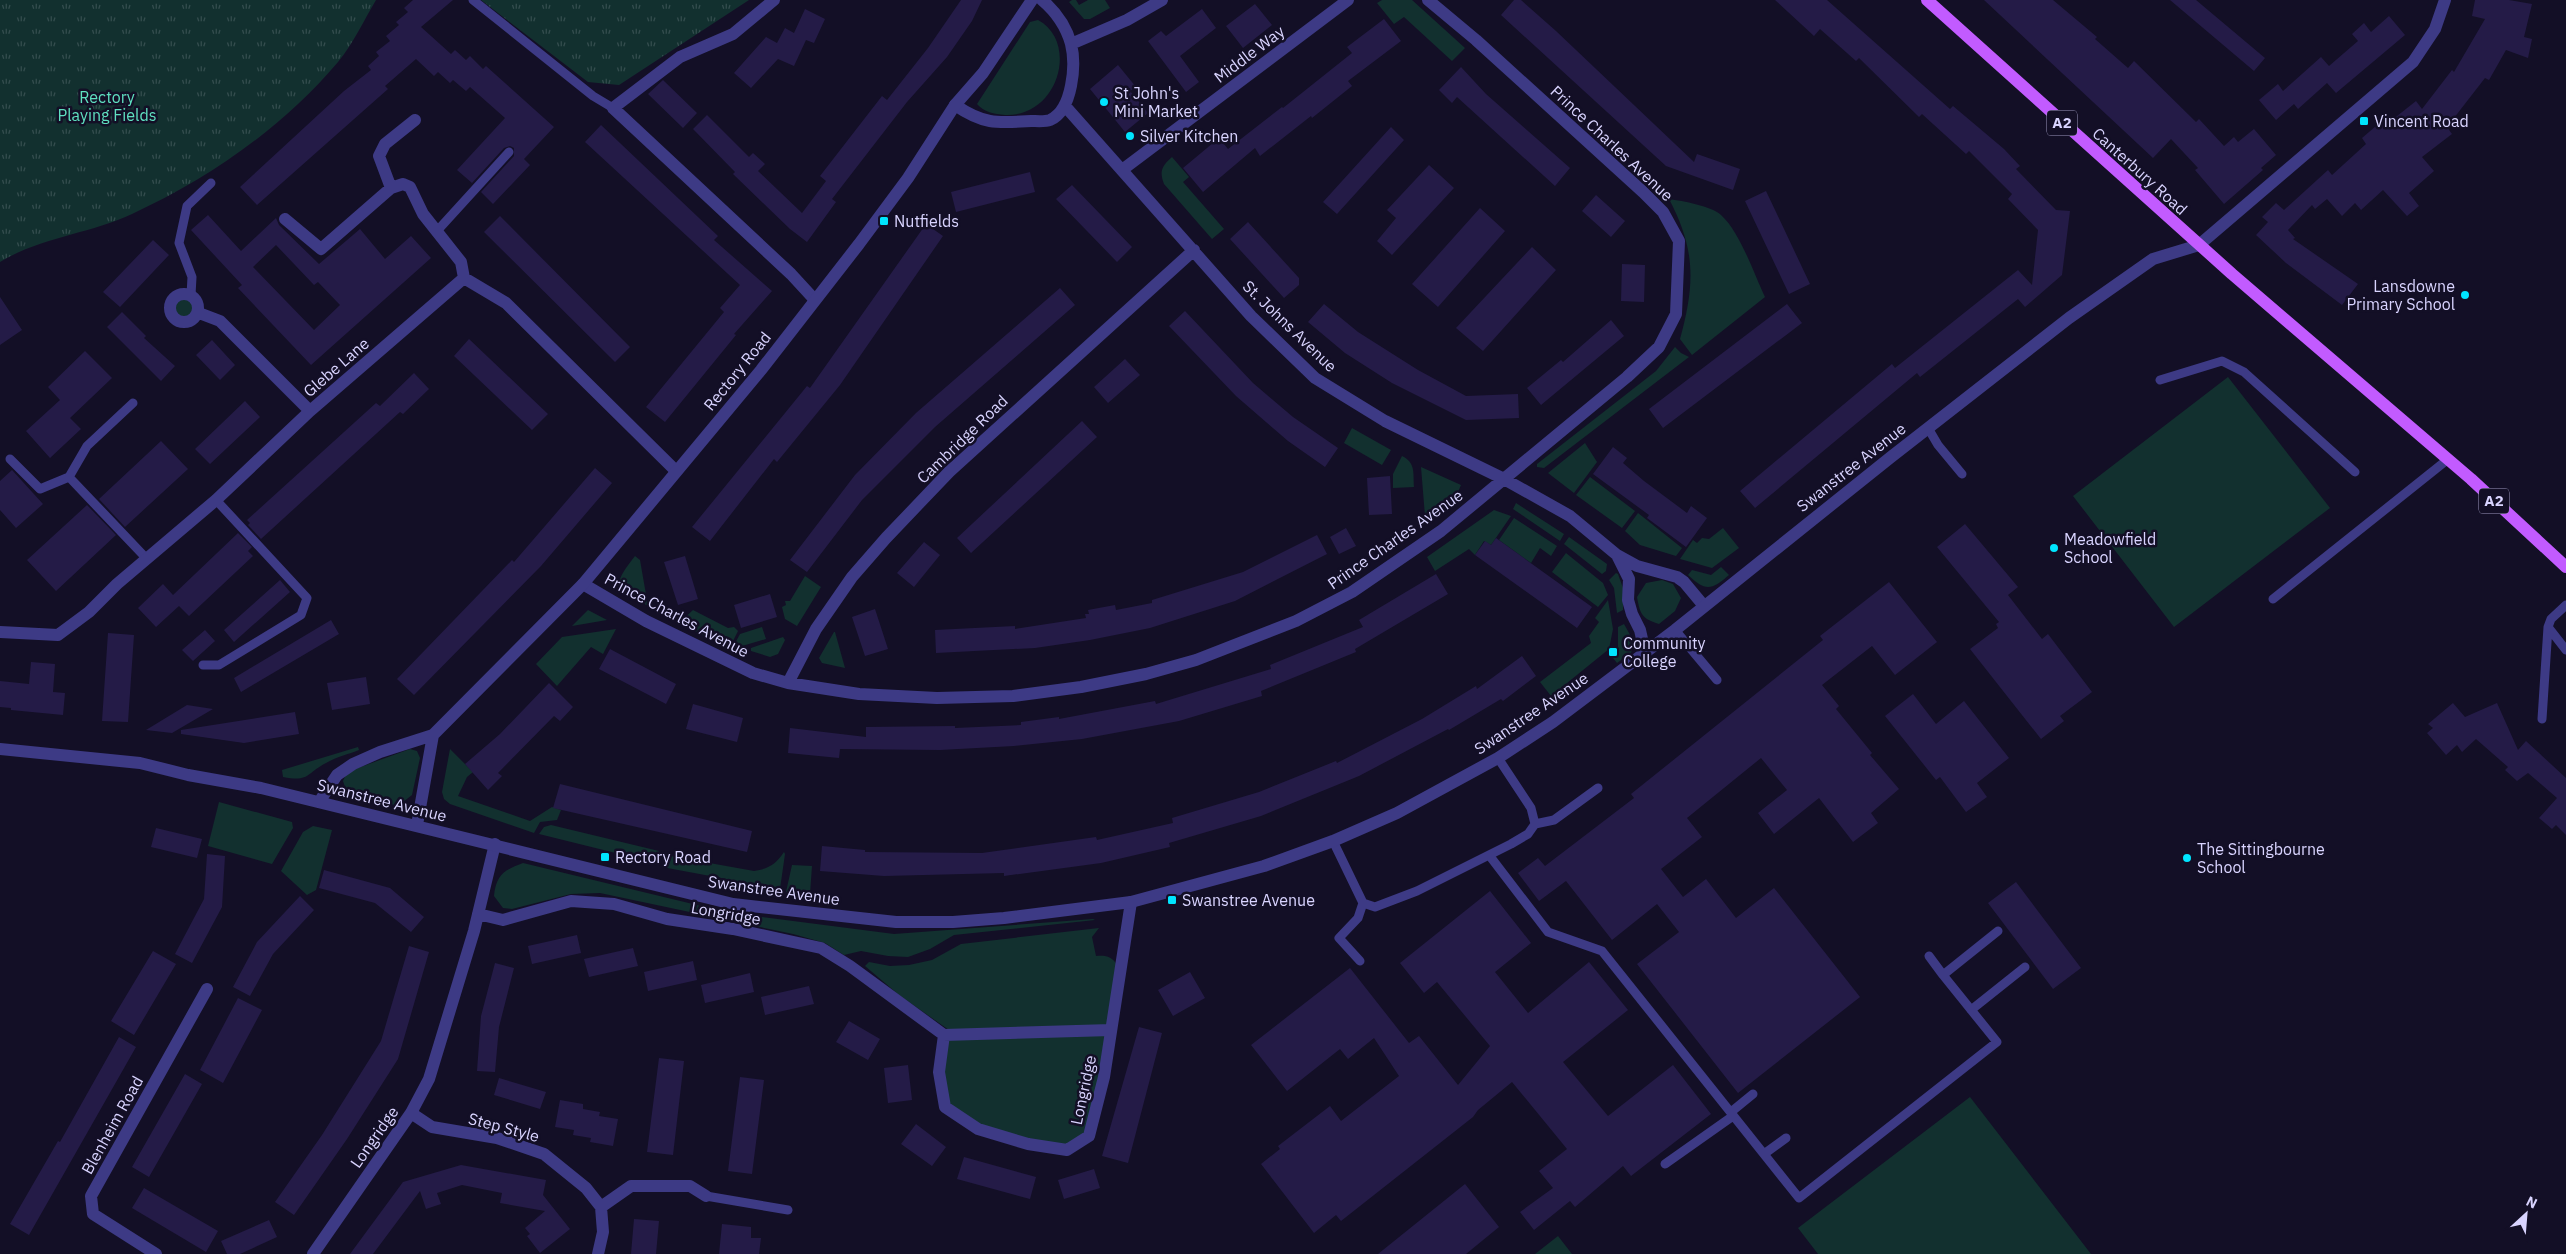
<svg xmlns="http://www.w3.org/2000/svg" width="2566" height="1254" font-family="'IBM Plex Sans',sans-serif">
<defs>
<pattern id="park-tufts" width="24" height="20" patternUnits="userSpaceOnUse" patternTransform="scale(1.25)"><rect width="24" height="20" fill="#12302f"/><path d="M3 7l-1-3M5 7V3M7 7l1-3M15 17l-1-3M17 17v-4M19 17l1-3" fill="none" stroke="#344d4e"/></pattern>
</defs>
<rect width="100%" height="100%" fill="#130f26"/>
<!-- green -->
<path fill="#12302f" d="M1072,0h4l3,5 9,-5h17l5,8 -20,11h-6l-15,-17z
M1382,0h30l53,48 -13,13 -48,-44 -10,7 -17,-21z
M1038,20c41,22 21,97 -33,95 -11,-1 -21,-3 -28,-11l53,-82z
M1172,157l17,20 -6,5 41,47 -12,10 -48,-55c-5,-13 -2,-18 8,-27z
M1669,199c14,2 42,7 52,16 19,17 33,59 44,82l-73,58 -12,-16c15,-55 16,-89 -11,-140z
M170 308a14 14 0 1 1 28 0a14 14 0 1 1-28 0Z
M1675,347l6,6 8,4 -145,111 -7,-1v-3l119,-93z
M2228,377l102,131 -156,119 -101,-131z
M1352,428l39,22 -9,15 -38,-22z
M1585,443l12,19 -23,31 -26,-20z
M1402,456c14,7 11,17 12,31l-21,1v-14z
M1421,467l40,18 -3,7 -33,24z
M1590,477l45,34 -13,17 -46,-33z
M1516,503l48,31 -4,7 -47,-32z
M1494,510l17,6 -20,29 -7,-4 -9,14 -6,-6 -34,22 -8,-14z
M1638,513l44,35 -6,8 -36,-11 -15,-14z
M1514,518l43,28 -6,10 -11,-8 -9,15 -32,-23z
M1723,528l16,20 -27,20 -32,-9 13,-19 4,3 5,-5 7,1z
M1569,537l38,27 -1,7 -4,3 -38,-30z
M1566,553l37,30 5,12 -10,12 -46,-35z
M635,556l5,4 8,46c-32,-19 -38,-18 -13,-50z
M1721,567l8,8c-18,16 -24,16 -41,0l4,-5 19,5z
M1616,573l2,1 5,14v22l-6,3 -3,-25 -5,-8z
M805,576l16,11 -24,39 -12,-7 -3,-12 4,-2 -1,-4h5z
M1662,580l11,4 8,14 -6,13 -16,13c-17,-5 -19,-10 -22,-27l9,-14z
M1608,600l5,29 -4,20 -58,47 -11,-14 51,-39 -2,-7 10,-14 -4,-4z
M588,610l19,10 -35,6z
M693,610l35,18 6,-1 4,4 -9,18 -50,-26z
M1624,624l10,18 -3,11 -14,10 -4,-5 5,-11v-20z
M762,627l4,12 -34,10 8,-15z
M616,629l-13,25 -12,-7 -34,39 -21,-22 26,-27z
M834,632h1l10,36 -23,-5 -3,-5z
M783,637l2,3 -7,14 -8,3 -19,-6v-3z
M358,747l1,3c-10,4 -23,7 -33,13 -21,11 -16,19 -43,14l-1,-7z
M410,749l7,2 3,7 -8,37 -14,11 -45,-12 -7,-4 -3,-9 4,-9z
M450,749l23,23 -6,5 -9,19 72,25 22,-14 9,3 -4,10 -17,2 -6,11 -84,-29 -6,-5 -2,-7z
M219,802l73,20 1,6 -21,36 -64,-18z
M551,825l108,26 -3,12 -117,-29 5,-7z
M313,826l19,4 -16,60 -9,5 -26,-24 22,-39z
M784,852l1,2 -5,35 -118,-22 3,-12 89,16c16,-3 21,-6 30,-19z
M523,863l207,50 164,21 199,-15 2,1 -141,15 -24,14 -22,8 -20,-1 -27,-5 -17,4 -19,-12 -32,-9 -193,-41 -29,1 -59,15 -9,-1 -9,-12c2,-21 10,-26 29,-33z
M792,865l20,1 -2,28 -24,-2z
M1099,928l-7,9 4,19c9,-1 16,0 21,9l-28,171 -22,14 -89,-21 -33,-22 -6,-35 10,-42 -50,-35 -34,-29 4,-4 21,4 19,-1 23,-5 29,-16z
M1970,1097l121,157h-273l-20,-26z
M1558,1236l14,18h-37z"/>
<!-- park -->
<path fill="url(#park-tufts)" d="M0,0h376c-12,20 -23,44 -38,62 -55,65 -128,116 -206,152 -43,20 -91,23 -132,48z
M481,0h268l-130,85 -31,-3z"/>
<!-- building -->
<path fill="#241b47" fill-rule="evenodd" d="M413,0h40l-32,27 30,27 4,-4 11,10 4,-4 13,13 3,-3 68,61 -30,32 6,6 -37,39 -12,-12 33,-36v-8l-4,-2 -6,2 -32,35 -15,-13 48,-52 -35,-31 -4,4 -13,-11 -3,3 -12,-11 -4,4 -18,-17 -31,27 3,3 -131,116 -17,-18 104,-96 27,-21 -3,-4 11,-10 -3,-4 14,-11 -4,-5 13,-11 -3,-3 12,-10 -4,-4z
M961,0h21l-10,21 -25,36 -40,45 -75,97 4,3 -29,40 -17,-13 -57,-55 2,-2 -42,-43 14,-14 42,42 4,-4 12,11 -7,7 44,42 24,-32 -6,-5 62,-80 5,4 41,-52z
M1514,0h7l35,31 138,131 3,-8 43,15 -7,21 -67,-24 -165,-151z
M1775,0h52l123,109 3,-3 51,43 16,17 -4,3 40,41 14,1 -8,64 -37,32 -7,-8 -98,78 -3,-4 -162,135 -15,-17 152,-127 3,4 123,-98 14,15 6,-55 -30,-31 4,-5 -43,-43 -3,3 -44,-40 -3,3 -60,-59 -3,3 -36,-32 -6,7z
M1984,0h69l44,37 -2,2 33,29 6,-7 62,61 3,-3 25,27 10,-9 4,5 16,-13 22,26 -15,13 2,2 -39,34 -29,-34 3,-2 -27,-29 -18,19z
M2170,0h26l69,58 -11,13z
M2475,0h34l23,4 -8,33 8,2 -4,19 -22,-8 -17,30 -4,-2 -38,49 5,7 -30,23 12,14 -25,22 10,13 -12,10 -24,-26 -22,20 -6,-7 -13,13 -15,-17 -12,10 -3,-4 -24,25 7,8 -2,1 65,45 -16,21 -56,-42 -30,-28 12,-13 -6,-5 14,-14 8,7 44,-40 4,5 34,-31 -4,-6 21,-18 4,4 29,-23 6,8 30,-39 2,2 31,-53 -13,-3z
M1255,4l17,21 -29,23 -17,-22z
M805,9l20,10 -11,24 -8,-3 -12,26 -16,-7 -27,29 -17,-15 32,-36 11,6 8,-15 9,5z
M1202,9l14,19 -36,28 19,26 -13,10 -38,-51 13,-10 5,5z
M2389,16l16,19 -69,58 -9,-10 -29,26 -4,-5 -18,16 -17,-20 19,-16 5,7 38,-34 8,9 29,-25 -6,-7 12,-11 7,9z
M1384,19l17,22 -53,40 4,5 -40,32 -1,-2 -51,40 -5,-8 -52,44 -20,-24 36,-30 9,11 54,-42 1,1 69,-55 -5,-6z
M1118,65l18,22 -6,4 18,22 -23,19 -35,-43z
M1461,67l25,27 84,74 -15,18 -98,-89 -5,6 -13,-13z
M663,80l34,33 -14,15 -35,-34z
M601,125l117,111 -4,4 58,51 -38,43 2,1 -71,87 -19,-15 78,-95 -4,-4 20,-23 -155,-143z
M1391,127l13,13 -67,74 -14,-12z
M1429,165l25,23 -62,67 -15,-14 19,-23 -9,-8z
M1030,172l5,20 -79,20 -5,-20z
M1072,185l60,62 -15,15 -61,-63z
M1766,191l44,93 -21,10 -44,-93z
M1596,195l29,26 -14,16 -29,-26z
M1480,208l25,23 -67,76 -26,-23z
M208,215l33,36 35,-33 3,7 40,39 41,-35 25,30 26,-23 20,22 -120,107 -73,-77 4,-3 -51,-55zM276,245l38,40 4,-3 22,23 -26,25 -61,-63z
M500,216l130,131 -15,15 -131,-130z
M1248,222l51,56v7l-15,13 -54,-59z
M926,224l17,12 -103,149 -63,77 -3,-3 -64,82 -18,-14 115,-141 3,2z
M153,240l16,15 -49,52 -17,-15z
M1532,247l24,23 -73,81 -27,-23z
M1622,264l23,1 -1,37 -23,-1z
M1060,288l15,17 -140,122 -73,73 -55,72 -17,-12 65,-85 61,-62z
M0,297l22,33 -22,15z
M1324,304l34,28 60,38 48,26 52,-2 1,24 -53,2 -74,-37 -47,-30 -37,-31z
M1787,304l15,19 -139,105 -14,-19z
M1185,311l68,72 40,34 45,31 -13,19 -37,-26 -52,-45 -67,-70z
M122,312l24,24 -2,2 31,28 -14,15 -54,-54z
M1611,320l13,16 -83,69 -14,-17 34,-28 2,2z
M469,339l79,75 -16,16 -78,-74z
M212,340l23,25 -15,15 -24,-25z
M85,351l27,27 -42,40 11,11 -31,29 -24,-27 34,-31 -12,-13z
M1125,359l15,16 -32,28 -14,-16z
M414,373l15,16 -26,25 -3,-2 -139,127 -13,-14 2,-2 -3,-3 129,-117 4,3z
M245,401l15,16 -50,47 -15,-15z
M1082,421l15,16 -126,116 -14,-15z
M161,441l27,28 -63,58 -26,-28z
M1613,447l14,11 -4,5 21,18 43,32 4,-7 16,12 -21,29 -39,-29 2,-3 -56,-41z
M595,468l17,15 -71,83 -127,129 -17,-16 115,-119 2,2z
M12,470l31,34 -27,24 -16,-18v-29z
M1390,476l2,38 -23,1 -2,-37z
M87,505l29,30 -60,56 -29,-31z
M1965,524l53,63 -10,8 34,44 6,-5 44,58 -32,24 4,5 -23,18 -71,-90 28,-21 -2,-4 3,-2 -62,-75z
M1346,528l10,18 -17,8 -9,-17z
M238,533l14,14 -4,4 5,5 -64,60 -10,-10 -23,21 -18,-19 25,-24 10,11z
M1317,535l10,19 -92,47 -85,27 -60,12 -55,8 -99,5 -1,-23 80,-4v3l71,-11 -1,-4h4l-1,-4 27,-5 1,5 36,-7v-3l91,-28z
M1496,538l96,69 -15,21 -102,-73 10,-14 6,4z
M924,542l16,13 -26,32 -17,-14z
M685,556l13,43 -20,6 -14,-43z
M1436,574l12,20 -93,55 1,3 -95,39 1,5 -83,25 -97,18 -68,7 -74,4 -100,-1 -1,9 -51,-5 2,-25 76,9v-10l89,-1v2l66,-3v-3l38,-5v2l96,-18 1,3 115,-35 -1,-4 93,-38 -4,-7z
M280,580l10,12 -56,50 -10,-12z
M1889,582l48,60 -42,33 -23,-29 -50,39 17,21 -3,3 36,44 -2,2 29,34 -28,24 7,10 -25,19 -34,-44 -45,36 -16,-21 29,-23 -26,-32 -74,60 15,19 -41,32 22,28 23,-18 30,39 38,-30 86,109 -122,96 -101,-129 42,-32 -22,-28 -45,36 -46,-59 -27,20 -21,-28 20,-15 7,8 89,-68 -3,-4 192,-154 -3,-4z
M770,594l7,23 -36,11 -7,-23z
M875,609l13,40 -23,7 -13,-39z
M331,620l8,14 -98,58 -7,-14z
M205,630l10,11 -22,20 -11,-11z
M108,633l26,2 -6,87 -26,-1z
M610,649l66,35 -10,20 -67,-35z
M1522,656l14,20 -33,25 -2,-2 -52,31 -1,-1 -89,47 -98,40 -92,27 1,4 -69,16 -97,13v-3l-120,3 -64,-5 2,-25 43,4v2l117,1 114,-16 1,3 76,-17 -1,-5 87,-26 77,-31 1,2 85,-44 54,-33 1,3z
M31,662l24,2 -2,28 12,1 -2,22 -52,-5v-2l-11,-1v-26l29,3z
M366,677l4,27 -38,6 -5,-27z
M549,683l24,24 -13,14 -6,-5 -56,57 4,3 -14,14 -23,-26 35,-30z
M1913,694l23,30 28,-23 45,57 -32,25 10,14 -21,15 -26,-35 -4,3 -51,-64z
M2453,703l12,14 32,-14 21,47 8,-9 40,37v57l-10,-10 -4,4 -13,-11 18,-20 -29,-25 -11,8 -12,-11 3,-3 -32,-28 -14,13 -5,-7 -11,10 -19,-22 6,-5 -5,-4z
M693,704l50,14 -6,24 -51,-13z
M187,705l26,4 -41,24 -26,-3z
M295,712l4,22 -55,9 -63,-9v-4z
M560,784l192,47 -5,21 -194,-44z
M156,828l46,11 -5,19 -46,-11z
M207,854l18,2 -3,51 -30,56 -17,-9 29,-55z
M324,870l66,18 34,29 -13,15 -36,-29 -56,-15z
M2016,882l65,86 -28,21 -65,-86z
M1490,891l41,52 -36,29 33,41 61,-51 39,48 -65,52 45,54 65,-51 38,49 -80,62 -8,-10 -48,41 -5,-6 -36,29 -14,-18 33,-24 -14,-17 28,-22 -55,-67 -34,28 -5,7 -132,104 -5,-6 -22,18 -53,-69 19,-15 -2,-3 52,-40 11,15 58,-45 -25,-38 -26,21 -8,-10 -53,42 -36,-46 99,-77 59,75 10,-7 39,49 32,-39 -53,-64 -13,11 -24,-30z
M300,896l14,14 -41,44 -23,42 -17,-9 24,-45z
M577,935l4,18 -49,11 -4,-18z
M409,946l20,6 -31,107 -51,80 -53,76 -19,-13 47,-67 59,-94z
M633,948l5,18 -49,11 -5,-18z
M153,951l23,13 -42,71 -23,-14z
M693,961l4,19 -49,11 -4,-19z
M495,963l19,5 -15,59 -4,45 -18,-1 4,-55z
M1190,972l15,26 -32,18 -15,-26z
M750,973l4,19 -49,11 -4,-18z
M809,986l5,18 -49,11 -4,-18z
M238,998l24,12 -39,73 -23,-13z
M849,1021l31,18 -12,21 -32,-18z
M1139,1027l23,6 -34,130 -26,-7z
M119,1037l17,10 -107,188 -19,-11 48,-83 2,1z
M659,1058l25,3 -11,94 -26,-3z
M908,1065l4,35 -24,3 -4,-35z
M185,1074l17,10 -53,93 -17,-10z
M740,1077l24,3 -12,94 -24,-3z
M499,1078l47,14 -6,17 -46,-14z
M560,1100l23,4v5l17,3 -1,4 19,3 -5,27 -23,-4 1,-4 -18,-3 1,-5 -19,-3z
M916,1124l30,23 -14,19 -31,-22z
M964,1157l72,20 -6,22 -73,-20z
M461,1165l85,15 -3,15 27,34 -30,24 -13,-17 3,-2 -5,-6 20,-17 -45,-8 2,-10 -40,-8 -25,8 4,11 -15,5 -6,-18 -47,63h-23l53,-72z
M1094,1169l6,19 -36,11 -6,-19z
M1465,1184l34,43 -33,27h-88z
M144,1188l74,43 -12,21 -74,-44z
M634,1219l25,2 -3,33h-25z
M269,1220l8,17 -37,17h-13l-6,-13z
M722,1224l29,3v11h10l-2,16h-40z"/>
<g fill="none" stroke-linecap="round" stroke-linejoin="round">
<!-- service -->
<path stroke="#3d3a85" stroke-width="9" d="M473,0l120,96 20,12
M437,231l72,-79
M191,295l1,-18 -13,-34 8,-37 24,-23
M2160,380l62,-19 22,11 111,100
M1928,428l10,17 24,29
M10,459l30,30 29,-12 18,-31 46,-43
M69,477l77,81
M2273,599l174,-139
M2548,627l18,23
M1675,630l42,50
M203,665h16l82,-50 6,-17 -91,-98
M2542,719l6,-92 3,-8 15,-14
M1535,824l19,-4 44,-32
M1333,841l30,62 12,4 42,-16 94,-47 17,-10 7,-10 -4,-16 -33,-50
M1489,855l59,77 54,19 197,247 198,-156 -54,-67 55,-44
M1929,956l14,19
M1360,961l-21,-23 19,-20 5,-15
M1971,1010l54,-43
M1731,1112l22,-18
M1764,1154l22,-16
M1665,1164l68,-48
M706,1196l82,14"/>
<!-- minor -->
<path stroke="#3d3a85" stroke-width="12" d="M774,0l-41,34 -53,23 -67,51 178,166 23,25
M1071,44l56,-24 35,-20
M955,105c29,20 43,18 76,16 5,0 14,1 19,-1 23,-10 26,-56 21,-76 -5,-18 -16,-33 -29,-44
M1065,106l186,210 64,62 70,43 119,58 66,37 47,39 20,11 40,11 7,5 20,24
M1122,170l226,-170
M391,188l-12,-32 6,-12 30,-24
M285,219l36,30 70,-61 12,-4 7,3 13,27 38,48 3,16
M2199,245l214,-183 22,-33 10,-29
M170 308a14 14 0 1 1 28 0a14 14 0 1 1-28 0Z
M199,313l21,8 90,90
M1617,555l12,24 -1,21 4,14 8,16 5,22
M583,584l63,37 107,52 35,10 71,11 78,4 76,-2 68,-9 65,-13 50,-14 100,-39 56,-29 89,-61 186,-154 32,-30 17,-33 3,-73 -16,-29 -20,-20 -167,-152 -48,-40
M0,632l58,3 31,-23 28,-28 99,-84 94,-89 154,-133 42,25 170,168
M788,683l28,-54 36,-52 34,-39 63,-66 245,-222
M478,914l25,6 68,-19 43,3 53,15 66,10 88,19 29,18 94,69 -5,37 6,35 33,22 50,15 39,6 22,-14 15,-59 27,-175
M944,1035l167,-5
M411,1113l21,14 65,11 47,16 42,34 15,19
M601,1207l30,-21h59l16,10
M156,1254l-63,-40 -2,-18 116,-207
M313,1254l98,-141 18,-34 45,-148 21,-87
M598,1254l5,-22 -2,-25"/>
<!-- tertiary -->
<path stroke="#3d3a85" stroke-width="12" d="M0,749l140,14 48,12 73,13 472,116 163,18h57l51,-4 127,-16 133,-36 69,-25 64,-28 101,-55 55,-36 122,-92 216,-173 178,-139 84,-59 46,-14
M319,802l18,-27 16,-11 27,-12 53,-17 150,-151 178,-214 98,-126 49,-66 47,-73 28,-32 49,-73
M417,825l16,-90"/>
<!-- primary -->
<path stroke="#c25bff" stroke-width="12" d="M1927,0l305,274 239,205 95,88"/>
</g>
<!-- markers -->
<g fill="#00e5ff" stroke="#130f26" stroke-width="2">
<circle cx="1104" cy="102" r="5"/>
<rect x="2359" y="116" width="10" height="10" rx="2.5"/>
<circle cx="1130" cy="136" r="5"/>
<rect x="879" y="216" width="10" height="10" rx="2.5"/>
<circle cx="2465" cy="295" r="5"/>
<circle cx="2054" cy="548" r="5"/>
<rect x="1608" y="647" width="10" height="10" rx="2.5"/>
<rect x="600" y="852" width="10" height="10" rx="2.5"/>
<circle cx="2187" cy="858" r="5"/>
<rect x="1167" y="895" width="10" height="10" rx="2.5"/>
</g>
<g text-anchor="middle" stroke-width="5" stroke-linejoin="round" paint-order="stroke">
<!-- shield labels -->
<g fill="#130f26" stroke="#9e99be" stroke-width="1">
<rect x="2047" y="110.5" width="30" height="25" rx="4"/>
<rect x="2479" y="488.5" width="30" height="25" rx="4"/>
</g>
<g font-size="15" font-weight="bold" fill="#d9d4ff">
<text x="2062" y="128">A2</text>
<text x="2494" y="506">A2</text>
</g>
<!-- street labels -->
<g font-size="16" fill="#d9d4ff" stroke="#130f26">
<text transform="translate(1249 54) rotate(-37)" y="6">Middle Way</text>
<text transform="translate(1612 143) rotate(43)" y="6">Prince Charles Avenue</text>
<text transform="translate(2140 171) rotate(42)" y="6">Canterbury Road</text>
<text transform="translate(1290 326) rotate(44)" y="6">St. Johns Avenue</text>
<text transform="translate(336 367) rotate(-41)" y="6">Glebe Lane</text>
<text transform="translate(737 371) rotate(-51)" y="6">Rectory Road</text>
<text transform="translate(962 439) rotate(-44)" y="6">Cambridge Road</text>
<text transform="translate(1851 467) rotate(-38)" y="6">Swanstree Avenue</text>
<text transform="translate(1395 539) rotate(-35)" y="6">Prince Charles Avenue</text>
<text transform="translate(677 615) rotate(28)" y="6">Prince Charles Avenue</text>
<text transform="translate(1531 713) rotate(-34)" y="6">Swanstree Avenue</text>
<text transform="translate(382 800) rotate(14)" y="6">Swanstree Avenue</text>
<text transform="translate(774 890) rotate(8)" y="6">Swanstree Avenue</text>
<text transform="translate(726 913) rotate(10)" y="6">Longridge</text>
<text transform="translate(1083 1090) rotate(-78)" y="6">Longridge</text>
<text transform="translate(112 1125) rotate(-61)" y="6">Blenheim Road</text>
<text transform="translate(504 1127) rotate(15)" y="6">Step Style</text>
<text transform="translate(374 1137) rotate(-55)" y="6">Longridge</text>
</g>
<!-- poi labels -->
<g font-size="16" fill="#d9d4ff" stroke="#130f26" text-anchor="start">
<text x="1114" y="99">St John's<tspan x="1114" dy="18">Mini Market</tspan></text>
<text x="2374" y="127">Vincent Road</text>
<text x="1140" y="142">Silver Kitchen</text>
<text x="894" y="227">Nutfields</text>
<text x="2455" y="292" text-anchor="end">Lansdowne<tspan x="2455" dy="18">Primary School</tspan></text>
<text x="2064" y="545">Meadowfield<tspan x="2064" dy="18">School</tspan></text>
<text x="1623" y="649">Community<tspan x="1623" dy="18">College</tspan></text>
<text x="2197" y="855">The Sittingbourne<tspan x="2197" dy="18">School</tspan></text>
<text x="615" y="863">Rectory Road</text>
<text x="1182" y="906">Swanstree Avenue</text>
</g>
<!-- park labels -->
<g font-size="16" fill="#5fe0c0" stroke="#130f26">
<text x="107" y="103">Rectory<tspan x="107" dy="18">Playing Fields</tspan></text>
</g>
</g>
<!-- north arrow -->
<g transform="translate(2526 1214) rotate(26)" stroke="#130f26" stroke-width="4" paint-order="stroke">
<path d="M0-4L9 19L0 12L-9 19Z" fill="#d9d4ff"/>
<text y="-8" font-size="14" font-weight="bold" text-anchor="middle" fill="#d9d4ff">N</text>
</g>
</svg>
